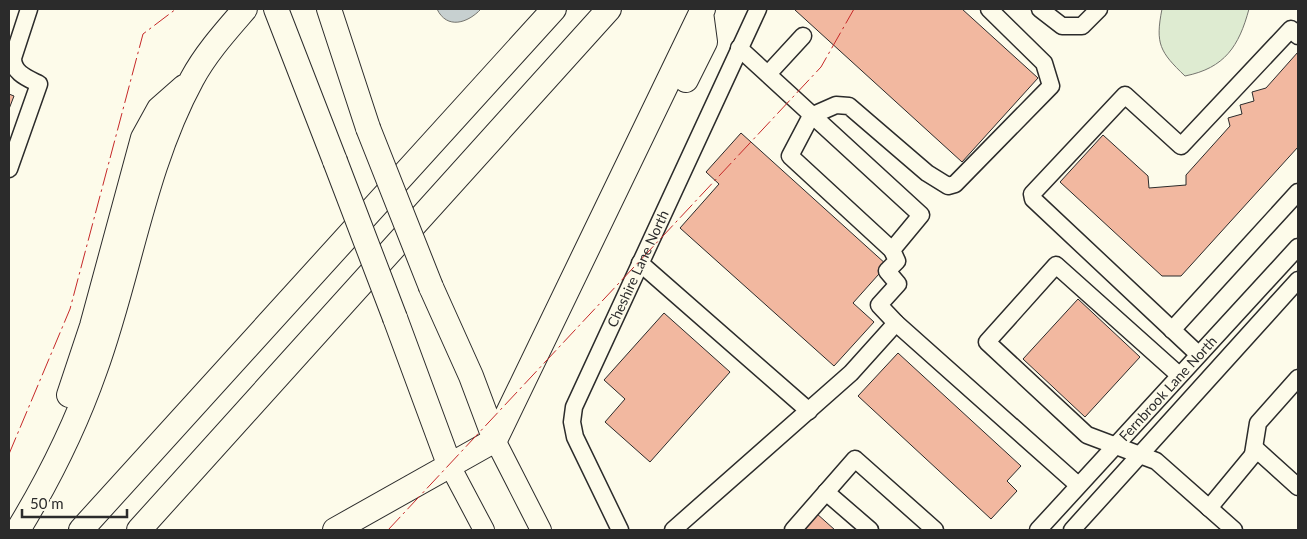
<svg xmlns="http://www.w3.org/2000/svg" width="1307" height="539" font-family="Lato,sans-serif">
<rect width="100%" height="100%" fill="#fdfbea"/>
<!-- green -->
<path fill="#deebd1" stroke="#74746e" d="M1162,9h87c-10,37 -24,59 -64,67 -25,-24 -30,-32 -23,-67z"/>
<!-- water -->
<path fill="#c7d0d0" stroke="#74746e" d="M437,9h44c-13,14 -34,21 -44,0z"/>
<!-- building -->
<path fill="#f2b8a0" stroke="#2b2b2b" d="M796,9h166l76,69 -76,84 -167,-152z
M1298,52v95l-117,129h-19l-102,-94 43,-47 45,41 1,12 37,-3v-10l44,-49 -2,-8 14,-4 -2,-9 14,-4 -2,-9 14,-4z
M9,94l5,2 -5,13z
M741,133l146,132 -34,38 21,19 -40,44 -154,-138 39,-44 -13,-12z
M1078,299l62,58 -55,60 -62,-58z
M664,313l66,59 -80,90 -45,-40 20,-23 -21,-19z
M898,353l123,113 -14,15 10,10 -26,28 -133,-123z
M816,513l19,17h-35z"/>
<g fill="none" stroke-linecap="round" stroke-linejoin="round">
<defs>
<g id="minor">
<path d="M1040,9l22,17h20l17,-17"/>
<path d="M739,48l182,167 -29,35 5,11 -10,10 11,13 -19,21 17,18 182,162"/>
<path d="M768,74l35,-38"/>
<path d="M9,169l30,-85c-12,-6 -26,-11 -26,-26l16,-49"/>
<path d="M892,250l-102,-94 21,-40 25,-11 13,1 78,67 21,13 7,-2 96,-98 -7,-23 -55,-54"/>
<path d="M640,263l169,148"/>
<path d="M1172,330l126,-138"/>
<path d="M1198,354l-165,-155 -1,-5 93,-99 56,51 110,-117 7,7"/>
<path d="M1179,375l-123,-110 -69,77 100,93 69,26 78,69"/>
<path d="M1253,454l5,-31 40,-45"/>
<path d="M826,492l44,38"/>
<path d="M1209,508l48,-58 41,37"/>
<path id="s1" d="M620,530l-45,-93 -3,-15 2,-15 184,-398"/>
<path d="M673,530l178,-157 45,-50"/>
<path d="M793,530l62,-71 80,71"/>
<path id="s2" d="M1038,530l260,-283"/>
<path d="M1072,530l226,-250"/>
</g>
<path id="major" d="M495,440l46,90
M449,464l35,66"/>
<path id="highway" d="M276,9l59,152
M329,9l39,119
M686,80l19,-38 -4,-30
M431,287l40,89 24,64
M395,318l54,146
M69,395l23,-69 51,-188 16,-29 25,-22
M18,530c31,-51 57,-103 77,-160 35,-96 48,-201 97,-291 14,-26 34,-48 53,-70
M81,530l473,-521
M139,530l470,-521
M335,530l160,-90 208,-431"/>
</defs>
<!-- minor casing -->
<use href="#minor" stroke="#2b2b2b" stroke-width="19"/>
<!-- major casing -->
<use href="#major" stroke="#2b2b2b" stroke-width="22"/>
<!-- highway casing -->
<use href="#highway" stroke="#2b2b2b" stroke-width="26"/>
<!-- minor -->
<use href="#minor" stroke="#fdfbea" stroke-width="16"/>
<!-- major -->
<use href="#major" stroke="#fdfbea" stroke-width="20"/>
<!-- highway -->
<use href="#highway" stroke="#fdfbea" stroke-width="24"/>
<defs>
<path id="highway-bridge" d="M368,128l63,159
M335,161l60,157"/>
</defs>
<!-- highway-bridge casing -->
<use href="#highway-bridge" stroke="#2b2b2b" stroke-width="26" stroke-linecap="butt"/>
<!-- highway-bridge -->
<use href="#highway-bridge" stroke="#fdfbea" stroke-width="24"/>
<!-- power -->
<path stroke="#c62828" stroke-width="1" stroke-dasharray="18 4 2.5 4" stroke-linecap="butt" d="M9,454l61,-145 73,-275 33,-25
M388,530l433,-463 33,-58"/>
</g>
<g text-anchor="middle" stroke-width="4" stroke-linejoin="round" paint-order="stroke">
<!-- street labels -->
<g font-size="14" fill="#2b2b2b" stroke="#fdfbea">
<text dy="5" stroke="none"><textPath href="#s1" startOffset="286">Cheshire Lane North</textPath></text>
<text dy="5" stroke="none"><textPath href="#s2" startOffset="192">Fernbrook Lane North</textPath></text>
</g>
</g>
<!-- border -->
<rect width="1307" height="539" fill="none" stroke="#2b2b2b" stroke-width="20"/>
<!-- scale -->
<path d="M22 509v8h105v-8" fill="none" stroke="#2b2b2b" stroke-width="2.5"/>
<text x="30" y="509" font-size="15" fill="#2b2b2b" stroke="#fdfbea" stroke-width="4" paint-order="stroke">50 m</text>
</svg>
